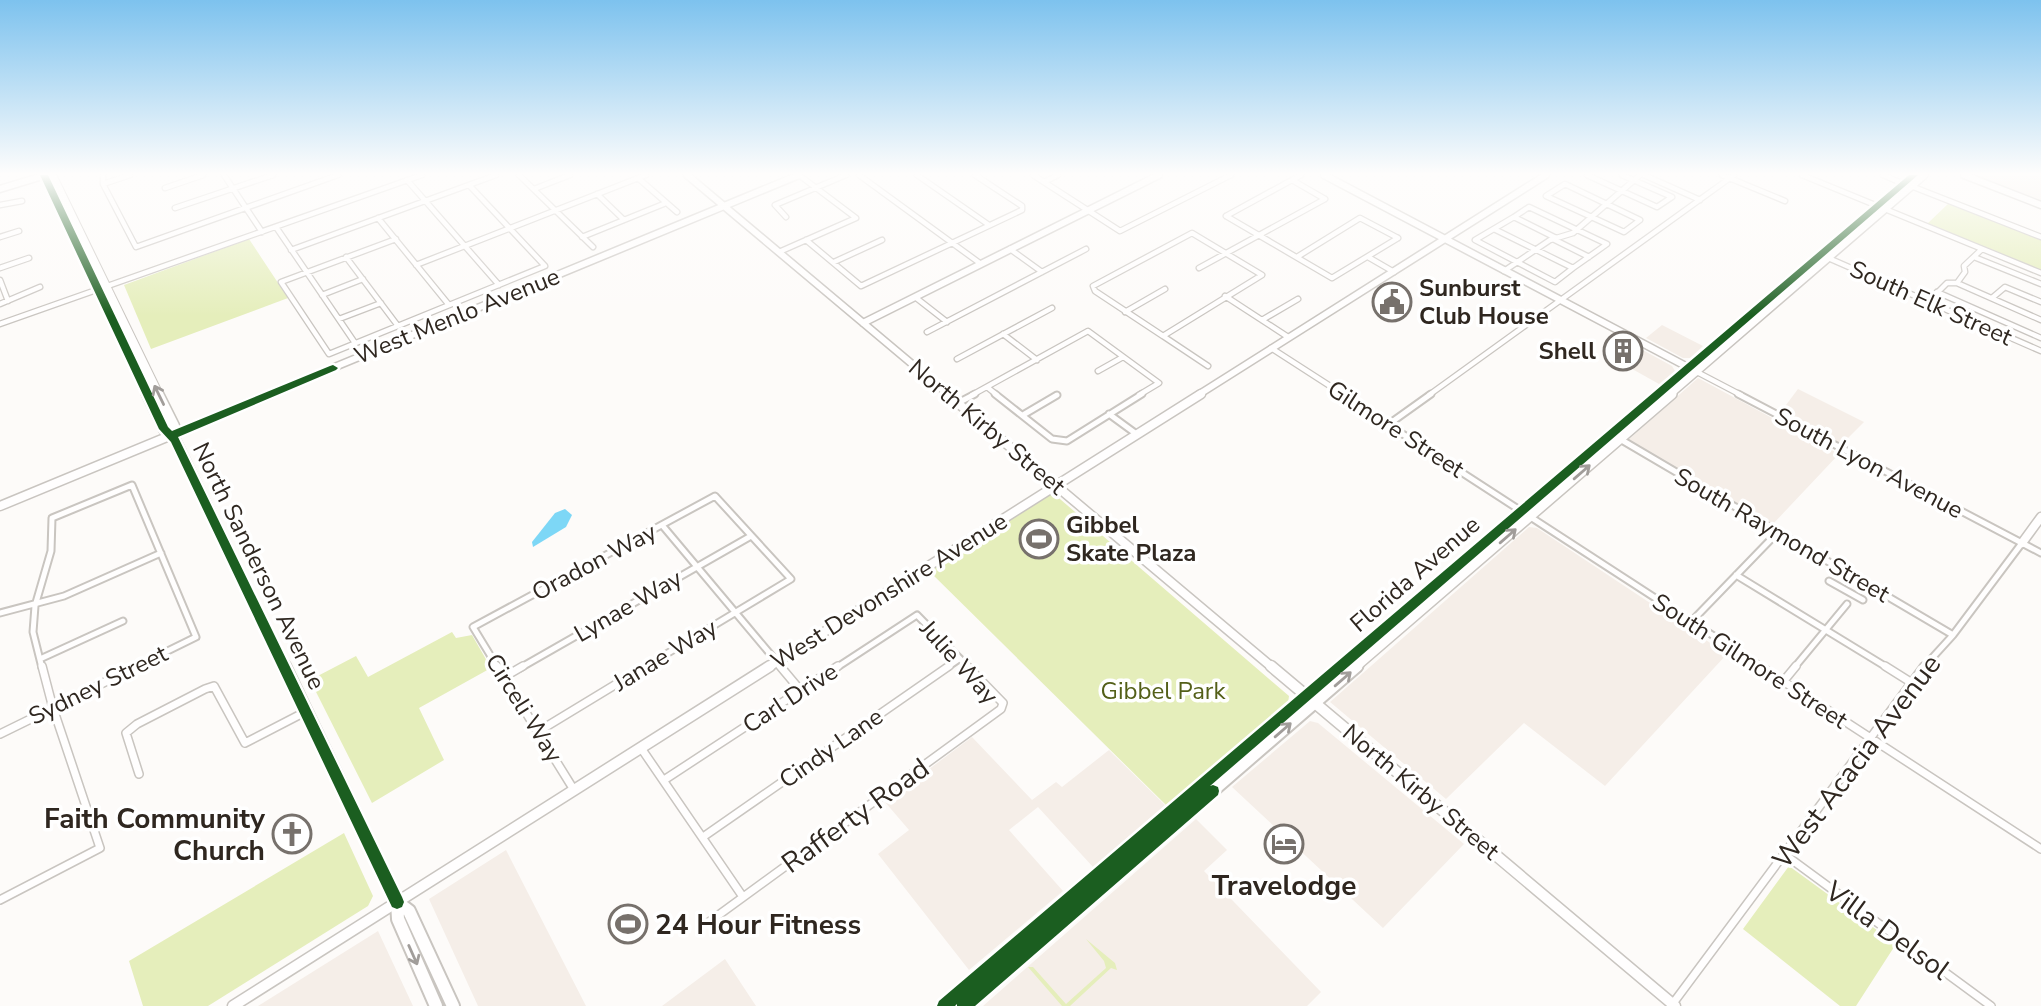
<svg xmlns="http://www.w3.org/2000/svg" width="2041" height="1006" font-family="'Nunito Sans',sans-serif">
<rect width="100%" height="100%" fill="#fdfbf9"/>
<!-- built -->
<path fill="#f5eee8" d="M1973,175h68v26z
M1662,325l41,21 -13,12h-7l-37,-20z
M1628,342l44,24 3,5 -16,13 -50,-28z
M1698,378l141,76 -66,70 -145,-84z
M1798,389l66,33 -23,23 -61,-32z
M1529,527l8,1 190,126 -122,132 -81,-63 -78,76 -116,-97z
M1310,721l8,2 146,121 -81,84 -151,-141z
M972,737l60,63 24,-18 6,5 47,-37 56,55 -72,62 -55,-60 -29,23 54,61 -94,79 -91,-116 31,-24 -24,-28z
M1196,819l31,31 -23,21 117,121 -14,14h-324z
M506,850l80,156h-108l-49,-107z
M378,931l35,75h-155z
M725,959l31,47h-94z"/>
<!-- green -->
<path fill="#e5eebb" d="M1949,203l92,37v31l-114,-47z
M249,239l39,59 -137,51 -27,-64z
M1053,493l236,203 -1,7 -122,102 -237,-234z
M452,632l4,6 16,-3 19,33 -72,40 25,52 -72,43 -62,-123 46,-24 12,21z
M344,833l29,63 -5,10 -160,100h-65l-14,-45z
M1789,866l107,78 -40,62h-16l-97,-77z
M1086,939l29,24 2,7 -6,-2 -41,38h-8l-34,-39h5l33,37 40,-36 -2,-7z"/>
<!-- water -->
<path fill="#7dd7f6" d="M565,509l7,6 -6,12 -33,20 -1,-5 23,-29z"/>
<g fill="none" stroke-linecap="round" stroke-linejoin="round">
<defs>
<path id="street-far2" d="M103,175v9l33,63 202,-72
M224,175l38,57
M519,175l74,72
M859,175l122,89
M917,175l72,50
M1033,175l87,56 111,-56
M1587,175l70,32 15,-10 -50,-22
M1644,175l56,25
M1722,175l63,26
M1802,175l239,98
M1883,175l21,9
M638,178l39,34
M407,180l92,105
M1292,180l33,19
M1044,182l14,-7
M103,184l27,-9
M1565,184l75,36 -16,12 -78,-36z
M1911,186l130,51
M165,188l38,-13
M534,189l36,-14
M597,194l27,26
M0,205l22,-4
M175,208l98,-33
M1226,216l106,62 66,-40
M1226,216l75,-41
M786,217l-11,-12 71,-30
M378,218l71,87
M276,227l79,116
M1494,229l79,39 -18,14 -80,-42 39,-23
M1192,233l70,42 -99,61 -68,-45 -2,-5z
M0,237l19,-6
M582,237l84,-34
M1556,238l-42,-21 15,-10 78,37 -34,24
M396,239l-115,43 48,72 216,-88 -76,-81
M1553,239l36,18
M806,240l55,46 161,-76v-4l-47,-31
M1010,249l32,23
M291,250l205,-75
M779,252l77,-34 -57,-43
M346,257l52,69
M1297,257l63,-39 38,20
M1368,257l26,15
M1826,257l215,94
M1974,257l67,27
M834,262l48,-22
M416,265l230,-90
M0,268l29,-10
M1199,268l126,-69
M1504,271l46,-31 23,-7 67,-58
M0,280l8,21
M1957,283l84,37
M1937,292l104,46
M322,295l41,-16
M1225,296l63,41
M915,297l32,25
M1992,298l13,-11 36,15
M1929,301l18,-18h10l8,-11 -1,-6 18,-17
M0,304l40,-17
M1125,312l40,-23
M339,319l42,-16
M1262,320l36,-21
M0,324l422,-149
M927,332l159,-83
M1003,334l34,26
M1163,336l45,30
M1271,348l73,47
M957,359l95,-51
M1098,371l25,-14
M1697,372l44,23
M987,387l10,8
M972,395l116,-64 71,52 -20,12
M1429,395l305,-220"/>
<path id="street-far1" d="M995,394l57,45 15,2 75,-47
M1341,394l422,274
M1738,394l303,159
M958,403l17,-9
M1109,414l26,19
M1023,415l34,-20
M1389,424l42,-30
M1620,439l333,196
M662,525l120,143
M1736,575l152,93
M1829,581l34,19
M0,613l64,-17 97,-43
M1690,623l88,-91
M40,659l83,-38
M42,668l-9,-36 2,-26 16,-55 1,-33 80,-33 64,152 -63,31
M498,668l-25,-41 242,-131 76,83 -148,89
M520,668l231,-132
M836,668l81,-53 52,53
M946,668l13,-9
M1794,668l53,-64
M1923,668l30,-33 69,-92"/>
<path id="street" d="M42,666l11,42
M497,666l77,124
M780,666l21,25
M1760,666l281,183
M1885,666l27,17
M504,677l19,-11
M1782,683l14,-17
M53,708l84,-42
M539,731l107,-65
M0,734l53,-26
M641,748l102,149
M139,774l-13,-41 11,-9 68,-35 9,-3 31,57 60,-31
M664,780l174,-114
M703,837l246,-171
M1784,854l207,152
M0,900l100,-52 -47,-140
M709,922l292,-213 2,-6 -36,-37
M1671,1006l253,-340"/>
<path id="secondary-far2" d="M687,175l262,220
M1324,175l373,197
M1964,175l77,30
M0,189l46,-14
M863,323l296,-148
M267,395l532,-220
M1198,395l348,-220"/>
<path id="secondary-far1" d="M947,394l326,274
M0,506l271,-112
M2022,543l19,-26
M767,668l434,-274"/>
<path id="secondary" d="M1271,666l404,340
M233,1006l537,-340"/>
<path id="primary-far2" d="M1657,395l257,-220
M1669,395l255,-220"/>
<path id="primary-far1" d="M1339,668l320,-274
M1354,668l318,-274"/>
<path id="primary" d="M944,1006l397,-340
M964,1006l393,-340"/>
<path id="highway-far2" d="M44,175l104,220
M52,175l107,220"/>
<path id="highway-far1" d="M147,394l17,35 11,11 110,228
M158,394l16,32 -2,9"/>
<path id="highway" d="M284,666l113,236 1,17 38,87
M397,902l12,9 44,95"/>
</defs>
<!-- street-far2 casing -->
<use href="#street-far2" stroke="#c9c5c0" stroke-width="7"/>
<!-- street-far1 casing -->
<use href="#street-far1" stroke="#c9c5c0" stroke-width="9"/>
<!-- street casing -->
<use href="#street" stroke="#c9c5c0" stroke-width="10"/>
<!-- secondary-far2 casing -->
<use href="#secondary-far2" stroke="#c9c5c0" stroke-width="9"/>
<!-- secondary-far1 casing -->
<use href="#secondary-far1" stroke="#c9c5c0" stroke-width="11"/>
<!-- secondary casing -->
<use href="#secondary" stroke="#c9c5c0" stroke-width="13"/>
<!-- primary-far2 casing -->
<use href="#primary-far2" stroke="#c9c5c0" stroke-width="10"/>
<!-- primary-far1 casing -->
<use href="#primary-far1" stroke="#c9c5c0" stroke-width="12"/>
<!-- primary casing -->
<use href="#primary" stroke="#c9c5c0" stroke-width="15"/>
<!-- highway-far2 casing -->
<use href="#highway-far2" stroke="#c9c5c0" stroke-width="10"/>
<!-- highway-far1 casing -->
<use href="#highway-far1" stroke="#c9c5c0" stroke-width="13"/>
<!-- highway casing -->
<use href="#highway" stroke="#c9c5c0" stroke-width="16"/>
<!-- street-far2 -->
<use href="#street-far2" stroke="#fffefe" stroke-width="4.5"/>
<!-- street-far1 -->
<use href="#street-far1" stroke="#fffefe" stroke-width="5"/>
<!-- street -->
<use href="#street" stroke="#fffefe" stroke-width="7"/>
<!-- secondary-far2 -->
<use href="#secondary-far2" stroke="#fffefe" stroke-width="6"/>
<!-- secondary-far1 -->
<use href="#secondary-far1" stroke="#fffefe" stroke-width="8"/>
<!-- secondary -->
<use href="#secondary" stroke="#fffefe" stroke-width="10"/>
<!-- primary-far2 -->
<use href="#primary-far2" stroke="#fffefe" stroke-width="7"/>
<!-- primary-far1 -->
<use href="#primary-far1" stroke="#fffefe" stroke-width="9"/>
<!-- primary -->
<use href="#primary" stroke="#fffefe" stroke-width="11"/>
<!-- highway-far2 -->
<use href="#highway-far2" stroke="#fffefe" stroke-width="8"/>
<!-- highway-far1 -->
<use href="#highway-far1" stroke="#fffefe" stroke-width="10"/>
<!-- highway -->
<use href="#highway" stroke="#fffefe" stroke-width="12"/>
<defs>
<path id="cycleway" d="M40,175h8l120,252 4,4 158,-65 3,-1 5,3 -2,2 -158,67 224,460 2,5 -2,5 -5,2 -5,-2 -221,-465 -12,-13z
M1909,175h9l-708,611 3,-1 5,2 1,4 -1,4 -243,211h-18v-2l-2,2h-18l2,-5z"/>
</defs>
<!-- cycleway casing -->
<use href="#cycleway" stroke="#fff" stroke-width="5"/>
<!-- cycleway -->
<use href="#cycleway" fill="#1b5e20" fill-rule="evenodd"/>
</g>
<!-- one-way arrows -->
<defs><path id="oneway-shaft" d="M-6 0H5M1.5-3L5.5 0L1.5 3" fill="none" stroke-width="1.6" stroke-linecap="round" stroke-linejoin="round" transform="scale(1.75)"/></defs>
<g stroke="#a19d9a">
<use href="#oneway-shaft" transform="translate(159 395) rotate(-116)"/>
<use href="#oneway-shaft" transform="translate(1582 472) rotate(-41)"/>
<use href="#oneway-shaft" transform="translate(1508 536) rotate(-41)"/>
<use href="#oneway-shaft" transform="translate(1343 679) rotate(-41)"/>
<use href="#oneway-shaft" transform="translate(1283 730) rotate(-41)"/>
<use href="#oneway-shaft" transform="translate(413 955) rotate(66)"/>
</g>
<!-- sky -->
<linearGradient id="sky" x2="0" y2="1"><stop stop-color="#7dc2ee"/><stop offset="0.55" stop-color="#fefdfc"/><stop offset="1" stop-color="#fefdfc" stop-opacity="0"/></linearGradient>
<rect width="2041" height="316" fill="url(#sky)"/>
<!-- icons -->
<defs>
<symbol id="civic-ring" viewBox="-11 -11 22 22"><circle r="9.5" fill="#fff" stroke="#77716c" stroke-width="1.5"/><path d="M-.6-6.5H3V-4.5H.6V-3L4-1V1h2V6H-6V1h2V-1L-.6-3ZM-1.2 2.5V6h2.4V2.5Z" fill="#77716c"/></symbol>
<symbol id="building-ring" viewBox="-11 -11 22 22"><circle r="9.5" fill="#fff" stroke="#77716c" stroke-width="1.5"/><path d="M-4-6H4V6H1V3H-1V6H-4ZM-2.5-4.3h1.7v1.8h-1.7ZM.8-4.3h1.7v1.8H.8ZM-2.5-1h1.7V.8h-1.7ZM.8-1h1.7V.8H.8Z" fill="#77716c"/></symbol>
<symbol id="stadium-ring" viewBox="-11 -11 22 22"><circle r="9.5" fill="#fff" stroke="#77716c" stroke-width="1.5"/><path d="M0-5a6.5 5 0 1 0 0 10a6.5 5 0 1 0 0-10ZM-3.5-1.8h7v3.6h-7Z" fill="#77716c"/></symbol>
<symbol id="church-ring" viewBox="-11 -11 22 22"><circle r="9.5" fill="#fff" stroke="#77716c" stroke-width="1.5"/><path d="M-1.2-6h2.4v3.5h3.3v2.4h-3.3V6h-2.4V-.1h-3.3v-2.4h3.3Z" fill="#77716c"/></symbol>
<symbol id="hotel-ring" viewBox="-11 -11 22 22"><circle r="9.5" fill="#fff" stroke="#77716c" stroke-width="1.5"/><path d="M-6-4.5h1.5V1H6V5H4.5V3h-9V5H-6ZM-4 0a1.8 1.8 0 1 1 3.6 0ZM.5 0V-2.5h3Q6-2.5 6 0Z" fill="#77716c"/></symbol>
</defs>
<g fill-rule="evenodd">
<use href="#civic-ring" x="1370" y="280" width="44" height="44"/>
<use href="#building-ring" x="1601" y="329" width="44" height="44"/>
<use href="#stadium-ring" x="1017" y="517" width="44" height="44"/>
<use href="#church-ring" x="270" y="812" width="44" height="44"/>
<use href="#hotel-ring" x="1262" y="822" width="44" height="44"/>
<use href="#stadium-ring" x="606" y="902" width="44" height="44"/>
</g>
<g text-anchor="middle" stroke-width="7" stroke-linejoin="round" paint-order="stroke">
<!-- poi labels -->
<g font-size="24" font-weight="bold" fill="#2f2720" stroke="#fff" text-anchor="start">
<text x="1419" y="296">Sunburst<tspan x="1419" dy="28">Club House</tspan></text>
<text x="1596" y="359" text-anchor="end">Shell</text>
<text x="1066" y="533">Gibbel<tspan x="1066" dy="28">Skate Plaza</tspan></text>
</g>
<!-- street labels -->
<g font-size="24" fill="#2f2720" stroke="#fff">
<text transform="translate(1931 303) rotate(24)" y="8">South Elk Street</text>
<text transform="translate(457 316) rotate(-22)" y="8">West Menlo Avenue</text>
<text transform="translate(987 427) rotate(40)" y="8">North Kirby Street</text>
<text transform="translate(1396 429) rotate(33)" y="8">Gilmore Street</text>
<text transform="translate(1869 463) rotate(28)" y="8">South Lyon Avenue</text>
<text transform="translate(1782 535) rotate(30)" y="8">South Raymond Street</text>
<text transform="translate(594 562) rotate(-28)" y="8">Oradon Way</text>
<text transform="translate(259 566) rotate(64)" y="8">North Sanderson Avenue</text>
<text transform="translate(1415 574) rotate(-41)" y="8">Florida Avenue</text>
<text transform="translate(889 591) rotate(-32)" y="8">West Devonshire Avenue</text>
<text transform="translate(628 606) rotate(-30)" y="8">Lynae Way</text>
<text transform="translate(665 655) rotate(-31)" y="8">Janae Way</text>
<text transform="translate(1750 661) rotate(33)" y="8">South Gilmore Street</text>
<text transform="translate(959 662) rotate(48)" y="8">Julie Way</text>
<text transform="translate(98 685) rotate(-26)" y="8">Sydney Street</text>
<text transform="translate(790 698) rotate(-33)" y="8">Carl Drive</text>
<text transform="translate(524 708) rotate(58)" y="8">Circeli Way</text>
<text transform="translate(831 748) rotate(-35)" y="8">Cindy Lane</text>
<text transform="translate(1421 792) rotate(40)" y="8">North Kirby Street</text>
</g>
<!-- park labels -->
<g font-size="24" fill="#535f18" stroke="#fff">
<text x="1163" y="699">Gibbel Park</text>
</g>
<!-- near-street labels -->
<g font-size="28" fill="#2f2720" stroke="#fff">
<text transform="translate(1856 761) rotate(-53)" y="10">West Acacia Avenue</text>
<text transform="translate(855 815) rotate(-36)" y="10">Rafferty Road</text>
<text transform="translate(1888 930) rotate(36)" y="10">Villa Delsol</text>
</g>
<!-- near-poi labels -->
<g font-size="28" font-weight="bold" fill="#2f2720" stroke="#fff" text-anchor="end">
<text x="265" y="828">Faith Community<tspan x="265" dy="32">Church</tspan></text>
<text x="1284" y="895" text-anchor="middle">Travelodge</text>
<text x="655" y="934" text-anchor="start">24 Hour Fitness</text>
</g>
</g>
</svg>
